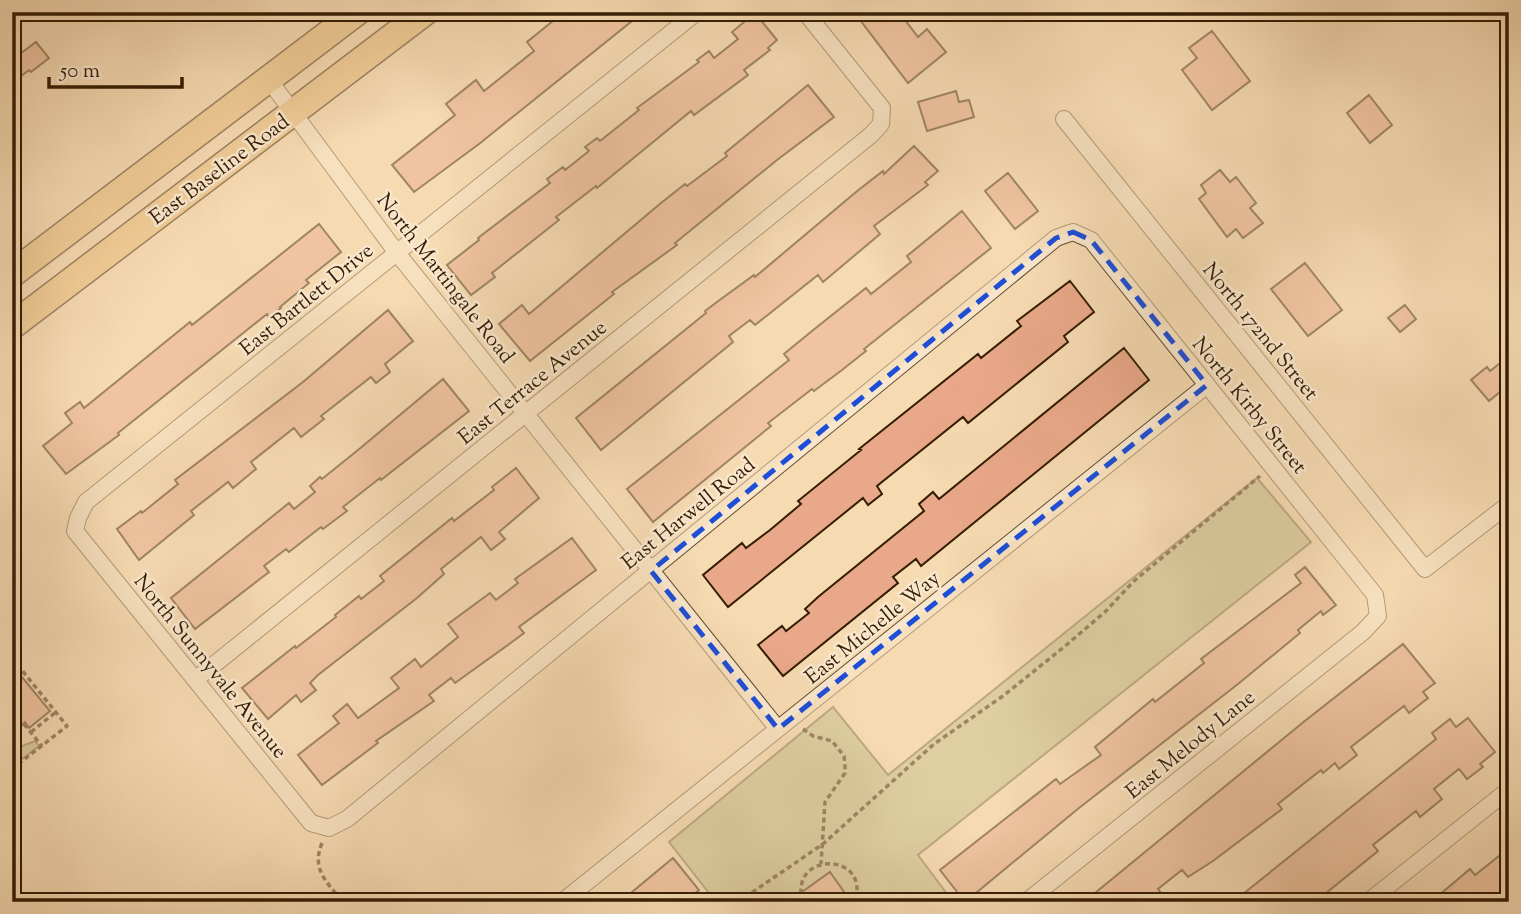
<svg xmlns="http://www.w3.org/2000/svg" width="1521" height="914" font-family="'Sorts Mill Goudy',serif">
<rect width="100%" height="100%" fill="#f6dab2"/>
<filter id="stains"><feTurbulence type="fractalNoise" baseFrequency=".00286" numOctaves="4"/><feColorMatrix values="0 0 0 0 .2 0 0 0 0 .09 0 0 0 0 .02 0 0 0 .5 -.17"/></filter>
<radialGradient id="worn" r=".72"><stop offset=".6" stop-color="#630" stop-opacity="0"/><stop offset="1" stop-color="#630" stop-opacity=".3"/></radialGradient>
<!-- green -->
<path fill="#c0be8a" stroke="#7a6e48" stroke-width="2" d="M1257,478l54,64 -393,313 35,47h-237l-47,-60 164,-135 55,68z
M35,741l4,5 -27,21v-17z"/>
<!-- building -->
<path fill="#e9a889" stroke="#351d05" stroke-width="2" d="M564,12h61l7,9 -153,123 -65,48 -22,-27 63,-50 -9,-11 30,-24 8,11 50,-40 -7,-9z
M854,12h45l19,25 9,-8 19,23 -38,31z
M755,13l22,27 -9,8 2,2 -26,20 4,5 -54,40 -3,-4 -94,77 -1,-2 -40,31 3,3 -67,53 3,4 -24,18 -24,-30 32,-25 -1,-2 72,-55 -3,-4 16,-12 2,3 24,-19 -4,-4 12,-9 3,3 39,-31 -2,-2 62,-46 -2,-2 12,-9 5,7 24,-19 -6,-7z
M1212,31l38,50 -38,29 -30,-40 15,-12 -8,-10z
M36,42l13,16 -18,14 -2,-2 -17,13v-23z
M808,85l26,32 -57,43 -102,83 2,2 -65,47 2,2 -84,67 -31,-37 23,-19 7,9 132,-111 24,-19 2,2 40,-30 -2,-3z
M956,91l3,11 10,-2 5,17 -47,14 -9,-29z
M1369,95l23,30 -22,18 -23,-30z
M914,146l24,25 -13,11 3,3 -54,41 6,8 -57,48 -5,-7 -63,50 -5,-5 -21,16 4,6 -132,108 -25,-32 130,-105 -1,-2 16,-12 33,-24 1,2 101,-85 27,-21 1,3z
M1220,170l10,12 6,-5 20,26 -6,5 13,15 -20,15 -7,-9 -9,8 -28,-38 7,-6 -5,-8z
M1008,173l30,38 -23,18 -30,-38z
M962,211l29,37 -127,101 2,2 -24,19 -28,21 -2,-2 -44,34 3,3 -118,96 -26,-33 162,-129 -5,-6 28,-23 54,-43 5,6 40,-32 -4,-6z
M319,224l22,28 -35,28 3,3 -29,24 1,1 -12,10 -2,-4 -149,119 1,2 -53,39 -23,-28 29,-23 -7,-10 15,-11 4,6 106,-86 2,3z
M1305,263l37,47 -34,26 -37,-47z
M1070,281l24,31 -30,24 4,6 -100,81 -5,-6 -86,69 5,8 -14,11 -5,-7 -135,109 -25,-32 39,-32 4,5 24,-18 31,-26 -3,-3 63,-51 -2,-1 119,-95 3,4 40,-32 -4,-5z
M1405,305l11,14 -16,13 -12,-14z
M388,310l25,31 -28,23 5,8 -14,11 -5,-6 -50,39 3,3 -23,18 -7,-9 -43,34 5,7 -23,19 -5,-6 -37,29 3,4 -55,45 -22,-31 24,-18 1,2 36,-29 -3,-4 128,-98z
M1124,348l25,32 -228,186 -5,-7 -23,18 5,6 -115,93 -25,-31 24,-19 4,5 23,-18 -4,-4 13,-12 106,-86 -5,-7 14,-12 6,7z
M1509,356v47l-9,-11 -11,9 -18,-21 16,-13 3,4z
M443,379l26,32 -88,69 -1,-2 -37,29 4,4 -24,18 -2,-2 -32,25 -3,-3 -22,17 5,6 -74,57 -24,-31 118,-95 5,6 21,-17 -5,-6 10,-9 2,2 36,-29z
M516,468l23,30 -40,34 6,7 -14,11 -10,-13 -40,32 3,5 -27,24 -99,77 -8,8 6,7 -15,12 -5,-7 -28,24 -26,-31 53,-42 1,2 40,-31 -1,-2 24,-19 2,3 23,-18 -4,-5 72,-58 2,3 40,-31 -2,-3z
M572,538l24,32 -77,57 5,6 -12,9 -57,41 -4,-5 -22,17 5,6 -58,40 2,2 -56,42 -24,-30 41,-32 -6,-7 14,-12 11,14 41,-30 -8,-10 24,-19 6,8 37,-30 -10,-13 42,-31 6,7 22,-17 -3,-4z
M1305,567l31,38 -13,10 -2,-4 -23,19 2,3 -62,51 -159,124 -114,94 -25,-32 116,-91 4,5 41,-29 -6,-8 58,-48 2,3 49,-39 -3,-4 100,-76 -6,-8z
M1403,644l32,39 -12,9 5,6 -19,15 -5,-7 -53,41 6,8 -18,14 -4,-6 -12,10 -2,-3 -43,34 4,5 -69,52 -25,16 -6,-7 -24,19 10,13h-84l222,-182z
M12,665l38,46 -21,17 -4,-6 -13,14z
M1468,718l27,34 -15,12 3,3 -16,12 -8,-10 -25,20 8,10 -22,18 -4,-6 -43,34 5,6 -63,51h-13l-5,-7 -8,7h-56l203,-163 -4,-6 18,-14 6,8z
M1509,848v54h-78l39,-33 5,6z
M673,858l26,32 -15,12h-64z
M830,872l17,24 -8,6h-30l-7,-10z"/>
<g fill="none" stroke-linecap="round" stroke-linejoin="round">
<defs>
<path id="minor" d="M697,12l-611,490 -8,16 -3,13 236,292 18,5 18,-9 709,-581 17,-6 18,8 284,355 3,21 -15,16 -337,270
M269,80l128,173 381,476
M1064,119l361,450 84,-65
M195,680l676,-545 10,-11 1,-16 -77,-96
M562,902l645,-517
M1368,902l134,-107 7,-2"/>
<path id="primary" d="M12,274l345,-262
M12,326l413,-314"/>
</defs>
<!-- minor casing -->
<use href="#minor" stroke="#654c30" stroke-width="18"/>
<!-- primary casing -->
<use href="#primary" stroke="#351d05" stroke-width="29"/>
<!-- path -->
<path stroke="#351d05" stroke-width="3.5" stroke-dasharray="5 3.5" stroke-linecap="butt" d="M12,658l55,68 -55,43
M24,724l18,22
M803,729l10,7 19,5 12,15 1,8v9l-20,29 -4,62
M31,732l25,-20
M322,843c-11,27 5,39 21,59
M738,902l85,-58 111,-100 69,-48 61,-49 41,-35 29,-31 126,-105
M803,902c-16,-50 68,-52 52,0"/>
<!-- minor -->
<use href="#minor" stroke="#f9e7cd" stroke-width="16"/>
<!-- primary -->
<use href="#primary" stroke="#ebbd79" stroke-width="26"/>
</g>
<!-- marked area -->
<path d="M0 0H1521V914H0ZM1073,232l18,8 116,145 -429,344 -127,-158 405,-333z" fill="#f6dab2" fill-opacity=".55" fill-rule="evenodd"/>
<path fill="none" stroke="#1d4ed8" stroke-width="5" stroke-dasharray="14 9" stroke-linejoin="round" d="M1073,232l18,8 116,145 -429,344 -127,-158 405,-333z"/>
<g text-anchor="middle" stroke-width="5" stroke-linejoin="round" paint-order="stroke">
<!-- street labels -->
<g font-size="21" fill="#351d05" stroke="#f9e7cd">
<text transform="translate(219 169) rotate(-37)" y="7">East Baseline Road</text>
<text transform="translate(446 278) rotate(52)" y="7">North Martingale Road</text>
<text transform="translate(306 299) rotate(-39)" y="7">East Bartlett Drive</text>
<text transform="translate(1261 331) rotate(51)" y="7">North 172nd Street</text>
<text transform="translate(532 382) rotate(-39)" y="7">East Terrace Avenue</text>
<text transform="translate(1250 405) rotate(51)" y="7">North Kirby Street</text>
<text transform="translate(688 513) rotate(-39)" y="7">East Harwell Road</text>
<text transform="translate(872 627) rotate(-39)" y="7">East Michelle Way</text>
<text transform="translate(211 666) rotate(51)" y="7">North Sunnyvale Avenue</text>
<text transform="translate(1190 744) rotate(-39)" y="7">East Melody Lane</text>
</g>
</g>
<!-- margin -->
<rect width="1521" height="914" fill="none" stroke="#f6dab2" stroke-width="42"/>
<rect x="14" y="14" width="1493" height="886" fill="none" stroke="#351d05" stroke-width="3.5"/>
<rect x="21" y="21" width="1479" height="872" fill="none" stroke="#351d05" stroke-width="2"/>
<!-- scale -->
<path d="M49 77v10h133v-10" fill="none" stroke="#351d05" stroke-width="3.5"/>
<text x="60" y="77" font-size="21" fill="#351d05" stroke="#f9e7cd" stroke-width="5" paint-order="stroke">50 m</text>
<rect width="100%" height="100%" filter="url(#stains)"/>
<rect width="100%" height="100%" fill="url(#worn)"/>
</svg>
